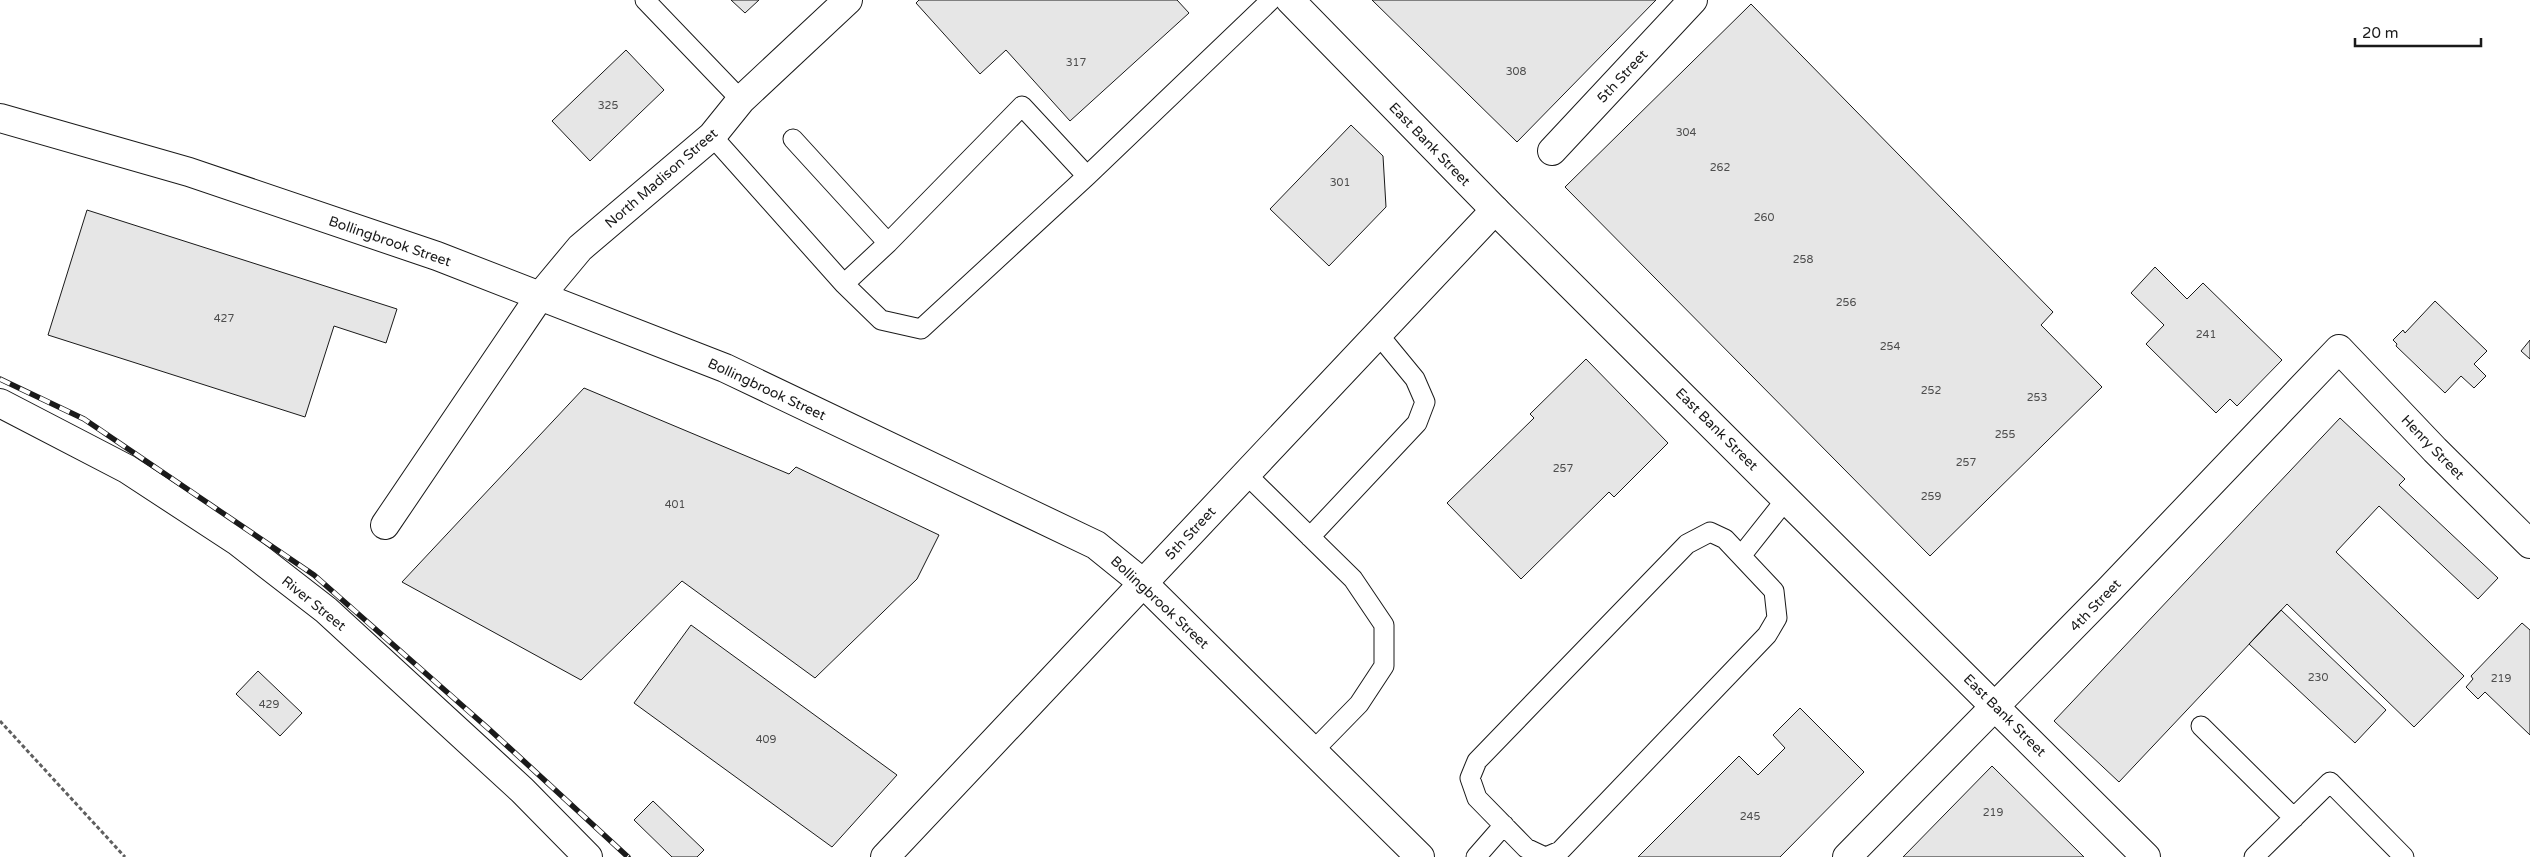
<svg xmlns="http://www.w3.org/2000/svg" width="2530" height="857" font-family="'Varela Round',sans-serif">
<rect width="100%" height="100%" fill="#fff"/>
<!-- building -->
<path fill="#e6e6e6" stroke="#1a1a1a" d="M731,0h28l-14,13z
M919,0h258l12,13 -119,108 -64,-71 -26,24 -64,-71z
M1372,0h284l-139,142z
M1751,4l302,308 -12,13 61,62 -172,169 -365,-369z
M626,50l38,40 -74,71 -38,-40z
M1351,125l32,31 3,51 -57,59 -59,-57z
M87,210l310,99 -11,34 -52,-17 -29,91 -257,-82z
M2155,267l32,32 16,-16 79,77 -45,46 -7,-7 -14,14 -70,-69 18,-19 -33,-32z
M2435,301l52,50 -13,13 12,12 -12,12 -13,-12 -16,17 -49,-47 1,-2 -4,-4 10,-10 2,3z
M2530,340v19l-9,-8z
M1586,359l82,84 -54,54 -5,-5 -88,87 -74,-76 87,-85 -4,-4z
M584,388l205,86 7,-7 143,68 -22,44 -102,99 -133,-97 -101,99 -179,-98z
M2340,418l65,61 -6,6 99,93 -20,21 -99,-93 -43,46 128,124 -50,51 -127,-123 -168,178 -65,-61z
M2281,610l105,100 -31,33 -106,-99z
M2522,623l8,7v105l-45,-43 -7,7 -12,-12 7,-8 -2,-3z
M691,625l206,150 -65,72 -198,-144z
M258,671l44,42 -22,23 -44,-42z
M1800,708l64,64 -84,85h-142l101,-101 19,19 27,-27 -12,-13z
M1992,766l92,91h-181z
M653,801l51,49 -7,7h-25l-38,-37z"/>
<g fill="none" stroke-linecap="round" stroke-linejoin="round">
<defs>
<path id="lane" d="M645,0l96,100
M712,136l132,148 37,36 40,9 166,-153 184,-176
M793,139l95,104
M844,284l44,-41 134,-137 65,70
M1246,474l107,105 31,46v41l-25,38 -45,46
M1310,537l107,-114 8,-21 -10,-23 -37,-45
M1741,556l46,-58
M2201,726l93,92
M1476,857l28,-32
M1545,857l-19,-9 -49,-50 -7,-20 7,-17 210,-217 23,-12 15,7 49,52 3,27 -10,17 -207,216 -14,6
M2254,857l76,-75 74,75"/>
<path id="street" d="M1552,151l141,-151
M0,403l127,66 110,72 89,69 196,180 66,67
M385,525l155,-229 40,-48 132,-112 29,-36 107,-100
M1847,857l261,-266 231,-242 96,101 95,94"/>
<path id="secondary" d="M885,857l610,-647"/>
<path id="primary" d="M1290,0l205,210 651,647
M0,118l189,54 248,84 288,112 371,177 47,38 277,274"/>
</defs>
<!-- lane casing -->
<use href="#lane" stroke="#1a1a1a" stroke-width="21"/>
<!-- street casing -->
<use href="#street" stroke="#1a1a1a" stroke-width="30"/>
<!-- secondary casing -->
<use href="#secondary" stroke="#1a1a1a" stroke-width="30"/>
<!-- primary casing -->
<use href="#primary" stroke="#1a1a1a" stroke-width="30"/>
<!-- path -->
<path stroke="#5f5f5f" stroke-width="3" stroke-dasharray="4 2.5" stroke-linecap="butt" d="M0,721l125,136"/>
<!-- lane -->
<use href="#lane" stroke="#fff" stroke-width="19"/>
<!-- street -->
<use href="#street" stroke="#fff" stroke-width="28"/>
<!-- secondary -->
<use href="#secondary" stroke="#fff" stroke-width="28"/>
<!-- primary -->
<use href="#primary" stroke="#fff" stroke-width="28"/>
<defs>
<path id="rail" d="M0,379l84,40 230,156 176,155 138,127"/>
</defs>
<!-- rail casing -->
<use href="#rail" stroke="#1a1a1a" stroke-width="5.5"/>
<!-- rail -->
<use href="#rail" stroke="#fff" stroke-width="4" stroke-dasharray="11" stroke-linecap="butt"/>
</g>
<g text-anchor="middle" stroke-width="4" stroke-linejoin="round" paint-order="stroke">
<!-- number labels -->
<g font-size="11" fill="#4d4d4d">
<text x="1076" y="66">317</text>
<text x="1516" y="75">308</text>
<text x="608" y="109">325</text>
<text x="1686" y="136">304</text>
<text x="1720" y="171">262</text>
<text x="1340" y="186">301</text>
<text x="1764" y="221">260</text>
<text x="1803" y="263">258</text>
<text x="1846" y="306">256</text>
<text x="224" y="322">427</text>
<text x="2206" y="338">241</text>
<text x="1890" y="350">254</text>
<text x="1931" y="394">252</text>
<text x="2037" y="401">253</text>
<text x="2005" y="438">255</text>
<text x="1966" y="466">257</text>
<text x="1563" y="472">257</text>
<text x="1931" y="500">259</text>
<text x="675" y="508">401</text>
<text x="2318" y="681">230</text>
<text x="2501" y="682">219</text>
<text x="269" y="708">429</text>
<text x="766" y="743">409</text>
<text x="1993" y="816">219</text>
<text x="1750" y="820">245</text>
</g>
<!-- street labels -->
<g font-size="14" fill="#1a1a1a" stroke="#fff">
<text transform="translate(1622 76) rotate(-47)" y="5">5th Street</text>
<text transform="translate(1430 144) rotate(46)" y="5">East Bank Street</text>
<text transform="translate(661 178) rotate(-41)" y="5">North Madison Street</text>
<text transform="translate(390 241) rotate(19)" y="5">Bollingbrook Street</text>
<text transform="translate(767 389) rotate(25)" y="5">Bollingbrook Street</text>
<text transform="translate(1717 429) rotate(45)" y="5">East Bank Street</text>
<text transform="translate(2433 447) rotate(46)" y="5">Henry Street</text>
<text transform="translate(1190 533) rotate(-47)" y="5">5th Street</text>
<text transform="translate(1160 602) rotate(43)" y="5">Bollingbrook Street</text>
<text transform="translate(314 603) rotate(39)" y="5">River Street</text>
<text transform="translate(2095 605) rotate(-46)" y="5">4th Street</text>
<text transform="translate(2005 715) rotate(45)" y="5">East Bank Street</text>
</g>
</g>
<!-- scale -->
<path d="M2355 38v8h126v-8" fill="none" stroke="#1a1a1a" stroke-width="2.5"/>
<text x="2362" y="38" font-size="15" fill="#1a1a1a" stroke="#ffffff" stroke-width="4" paint-order="stroke">20 m</text>
</svg>
